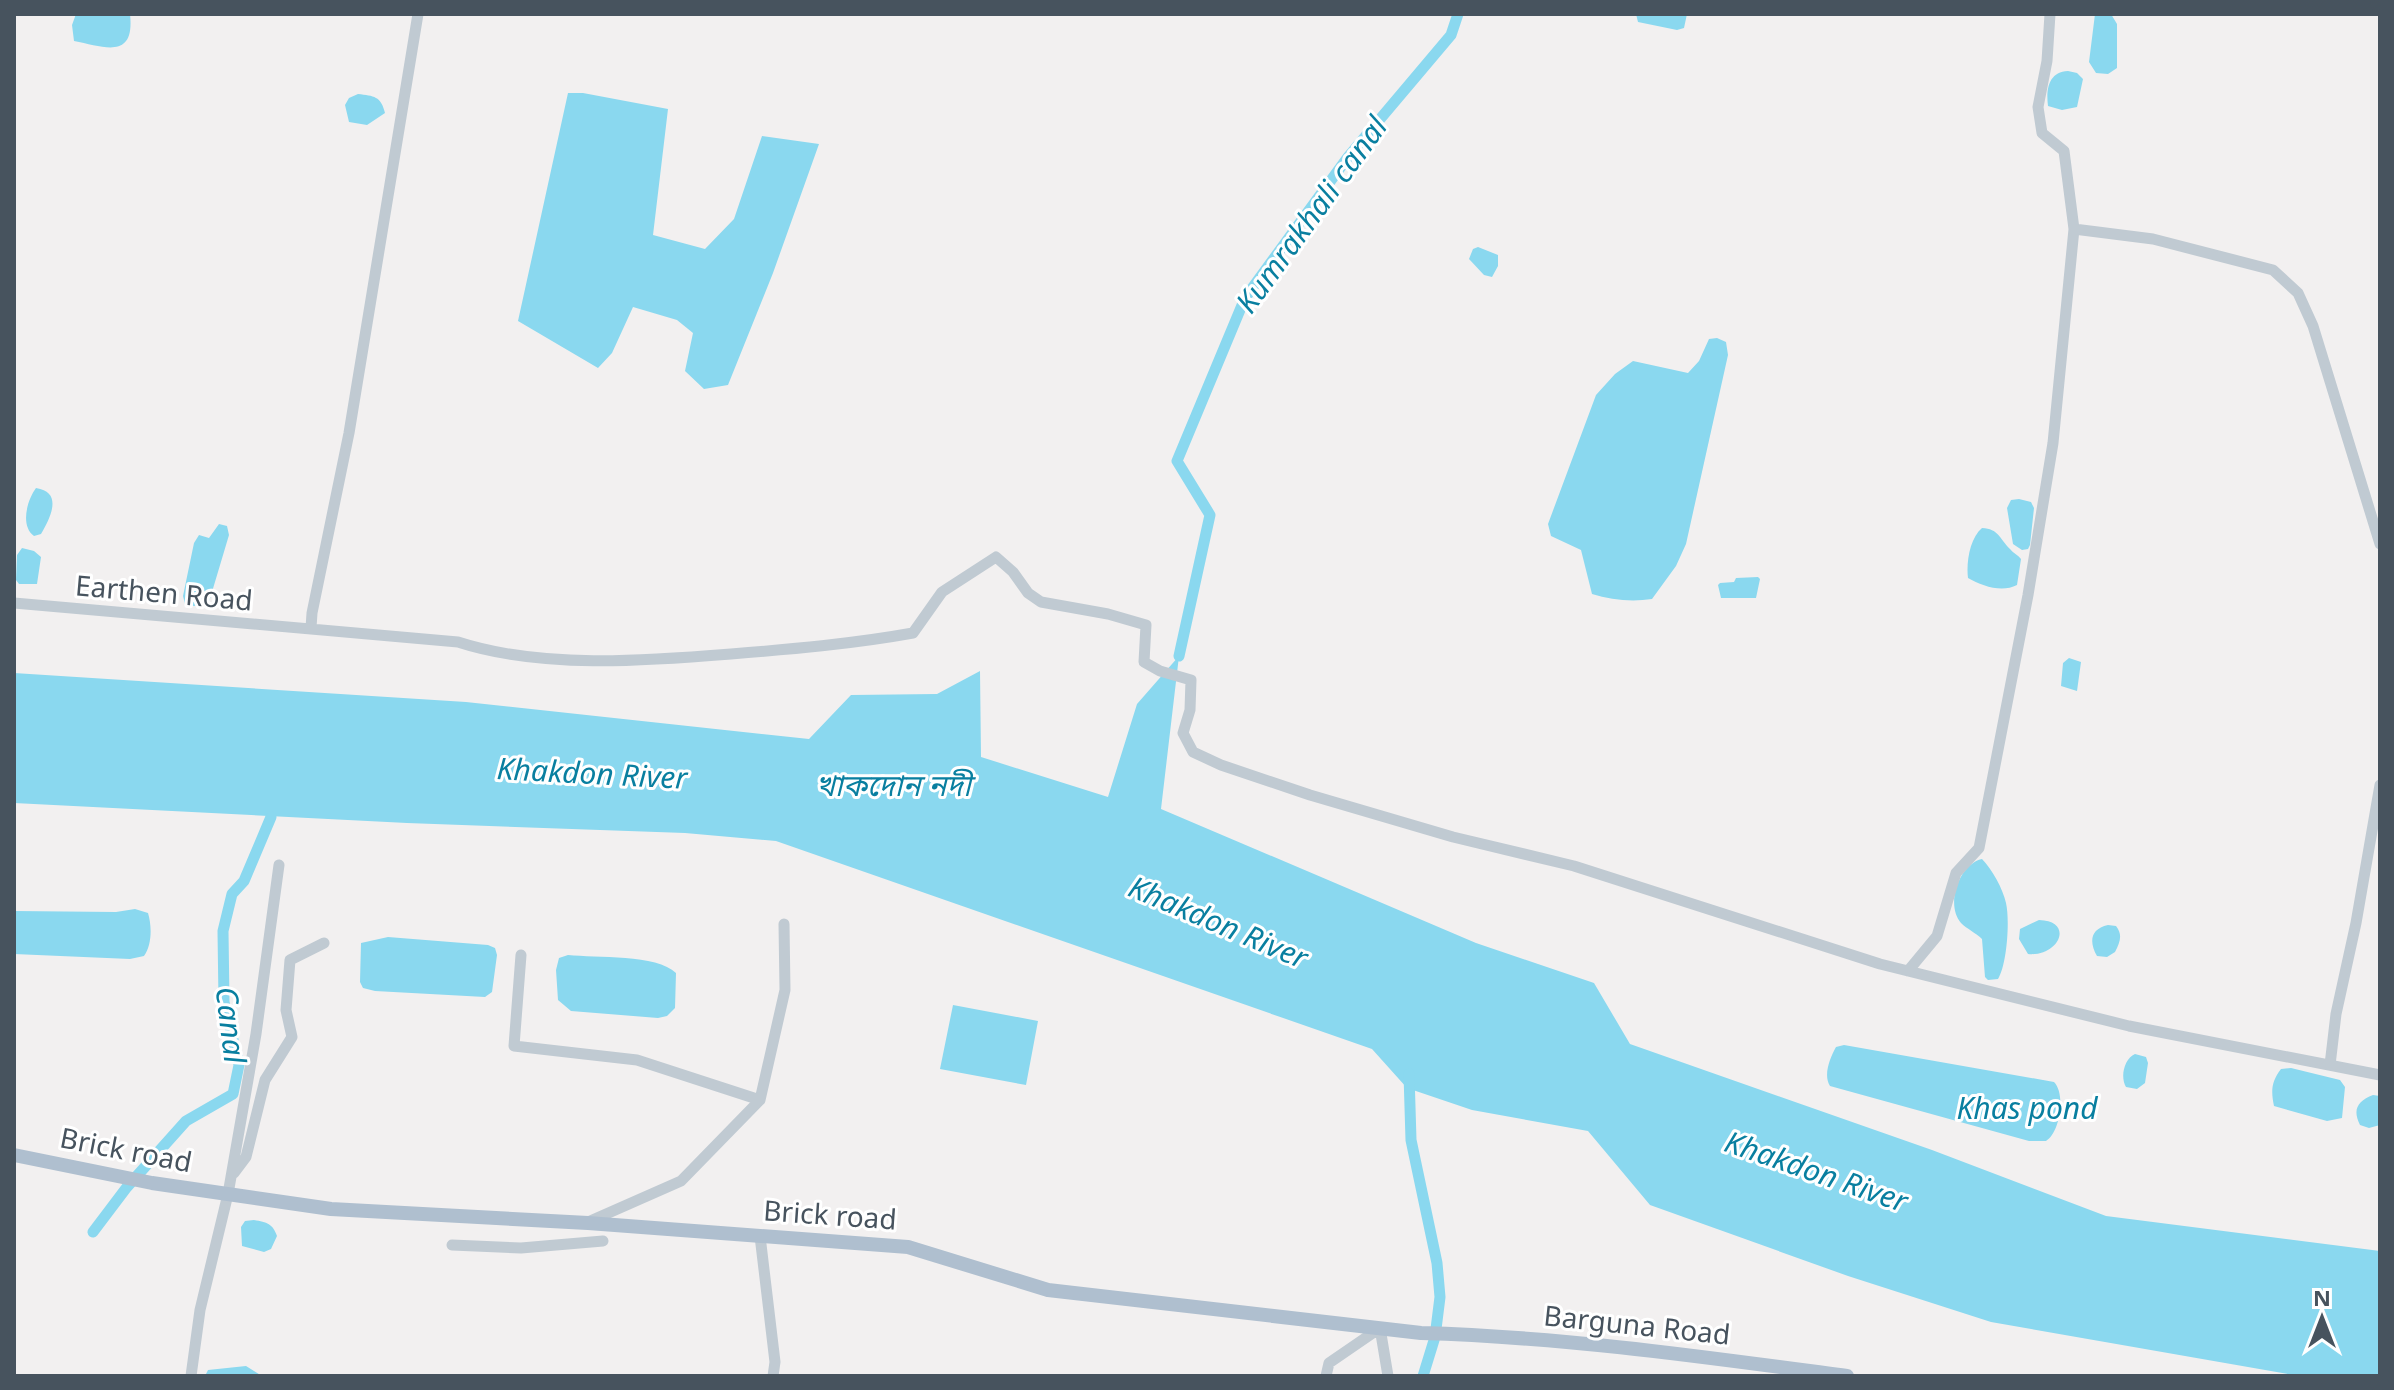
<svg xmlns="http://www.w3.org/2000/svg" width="2394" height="1390" font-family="'Noto Sans','Noto Sans Bengali',sans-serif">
<rect width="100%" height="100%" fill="#f2f0f0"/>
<!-- water -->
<path fill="#8ad8ef" d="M76,14h54c5,46 -25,33 -56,27l-2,-16z
M1636,14h51l-3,14 -7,2 -39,-8z
M2095,14h16l6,10v44l-9,6 -12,-1 -7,-11z
M2068,71l9,2 6,6 -6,28 -15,3 -14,-4c-2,-16 0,-34 20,-35z
M568,93h15l85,16 -15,126 52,14 29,-30 28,-83 57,8 -46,129 -45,112 -24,4 -19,-18 8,-38 -16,-13 -44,-13 -21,46 -14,15 -80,-47z
M358,94c16,2 23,2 27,19l-18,12 -18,-3 -4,-17 4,-7z
M1478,247l20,8v11l-6,11 -8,-2 -15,-16 4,-10z
M1717,338l9,4 2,13 -42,189 -10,22 -24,33c-20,3 -41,1 -60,-5l-11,-44 -30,-14 -3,-12 48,-129 19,-21 18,-13 55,12 11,-12 10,-22z
M36,488c27,4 15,29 5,46l-7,2c-14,-10 -7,-36 2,-48z
M2019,499l12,3 3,6 -4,37 -2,4 -6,1 -9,-6 -6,-36 4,-8z
M219,524l8,2 2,9 -20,67 -15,4 -9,-2 -2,-8 11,-53 5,-8 10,3z
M1982,528c17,1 17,10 28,21 3,4 8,6 11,10l-4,26c-15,8 -35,1 -49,-7 -2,-16 2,-40 14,-50z
M22,548l12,3 7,6 -4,27h-18l-3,-4 1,-25z
M1758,577l2,2 -4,19h-35l-3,-13 2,-2 14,-1 2,-4z
M1179,656l-18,153 315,134 118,40 36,61 302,106 174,66 274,35v125h-81l-308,-54 -143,-46 -198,-71 -62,-74 -116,-21 -65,-22 -35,-39 -596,-208 -91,-8 -278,-10 -393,-20v-130l452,29 343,37 42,-44 86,-1 43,-23 1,86 127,40 29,-93z
M2069,658l12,4 -4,29 -16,-5 2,-23z
M1982,859c10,10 21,30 24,44 4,17 1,62 -8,76l-10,1 -3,-3 -3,-38c-6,-6 -15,-10 -21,-16 -16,-18 -2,-59 21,-64z
M135,909l13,4c4,13 4,32 -4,43l-14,3 -116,-5v-43l102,1z
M2039,920c36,1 20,37 -11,34l-9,-15 1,-10z
M2108,925l8,1c7,9 4,16 -1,26l-8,5 -10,-1c-8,-14 -7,-27 11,-31z
M388,937l100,8 7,3 2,7 -5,37 -7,5 -110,-6 -12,-3 -3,-6 1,-39z
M568,955c28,3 89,-1 108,18l-1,35 -8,8 -9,2 -87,-7 -13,-11 -2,-30 3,-12z
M953,1005l85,16 -12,64 -86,-16z
M1844,1045l210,37c12,12 6,51 -8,59h-17l-199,-55c-7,-11 0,-28 6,-39z
M2135,1054l11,3 2,6 -3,20 -8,6 -11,-2c-6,-10 -2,-28 9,-33z
M2291,1068l49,12 5,7 -3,31 -15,3 -53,-15c-3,-15 -3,-24 7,-37z
M2373,1095l7,1v29l-11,3 -9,-3c-8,-16 -2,-24 13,-30z
M254,1220c13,2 19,4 23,16l-6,13 -7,3 -22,-6 -1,-19 4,-6z
M246,1366l16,10h-57l3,-6z"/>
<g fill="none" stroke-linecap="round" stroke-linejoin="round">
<!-- canal -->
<path stroke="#8ad8ef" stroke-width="11" d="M1179,656l31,-141 -33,-54 68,-163 103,-141 103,-122 7,-21
M1409,1074l2,66 26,123 3,34 -5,40 -12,39
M93,1232l34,-45 59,-66 47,-27 6,-29 -15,-63 -1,-71 9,-37 12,-13 27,-64"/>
<!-- minor -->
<path stroke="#c0cad2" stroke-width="11" d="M2074,229l79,10 120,31 25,23 15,33 67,218
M14,603l444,39c83,27 187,19 273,12 61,-5 121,-10 182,-21l29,-41 54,-35 17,15 15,21 13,9 67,12 38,11 -2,37 16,9 31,9 -1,30 -7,23 10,19 28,13 89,30 143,42 121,29 306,98 249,62 251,49
M311,628l1,-15 37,-180 69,-419
M521,955l-7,91 123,14 123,40
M1908,971l29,-35 19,-63 23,-25 49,-253 25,-152 21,-214 -10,-78 -22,-18 -4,-26 9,-46 3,-47
M2330,1065l6,-51 20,-91 24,-138
M234,1173l12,-16 19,-77 27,-43 -6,-27 4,-50 34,-17
M588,1222l93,-41 79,-81 25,-110 -1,-66
M760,1236l15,126 -2,14
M452,1245l69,3 82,-7
M191,1376l9,-66 28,-116 28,-160 23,-169
M1326,1376l3,-13 51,-35 8,48"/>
<!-- major -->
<path stroke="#afbfcf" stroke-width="14" d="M14,1155l138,28 179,26 257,14 320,24 140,43 373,43c143,4 284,24 426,43"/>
</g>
<g text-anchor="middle" stroke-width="6" stroke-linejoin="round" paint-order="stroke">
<!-- street labels -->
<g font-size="28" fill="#47535e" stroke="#fff">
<text transform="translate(164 593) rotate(5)" y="10">Earthen Road</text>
<text transform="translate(126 1150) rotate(11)" y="10">Brick road</text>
<text transform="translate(830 1215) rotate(4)" y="10">Brick road</text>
<text transform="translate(1637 1325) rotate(6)" y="10">Barguna Road</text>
</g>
<!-- water labels -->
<g font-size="30" font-style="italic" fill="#097fa0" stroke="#fff">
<text transform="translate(1312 215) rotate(-54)" y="10">Kumrakhali canal</text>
<text transform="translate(592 774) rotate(3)" y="10">Khakdon River</text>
<text x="893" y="796">খাকদোন নদী</text>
<text transform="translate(1218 923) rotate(23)" y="10">Khakdon River</text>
<text transform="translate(230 1025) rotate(83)" y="10">Canal</text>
<text x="2027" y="1119">Khas pond</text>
<text transform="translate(1816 1172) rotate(19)" y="10">Khakdon River</text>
</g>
</g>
<!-- border -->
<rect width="2394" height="1390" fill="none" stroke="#47535e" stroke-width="32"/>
<!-- north arrow -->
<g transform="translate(2322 1318)" stroke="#ffffff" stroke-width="6" paint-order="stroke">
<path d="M0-6L14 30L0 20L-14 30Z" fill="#47535e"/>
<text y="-12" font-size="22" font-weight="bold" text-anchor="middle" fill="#47535e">N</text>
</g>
</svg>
